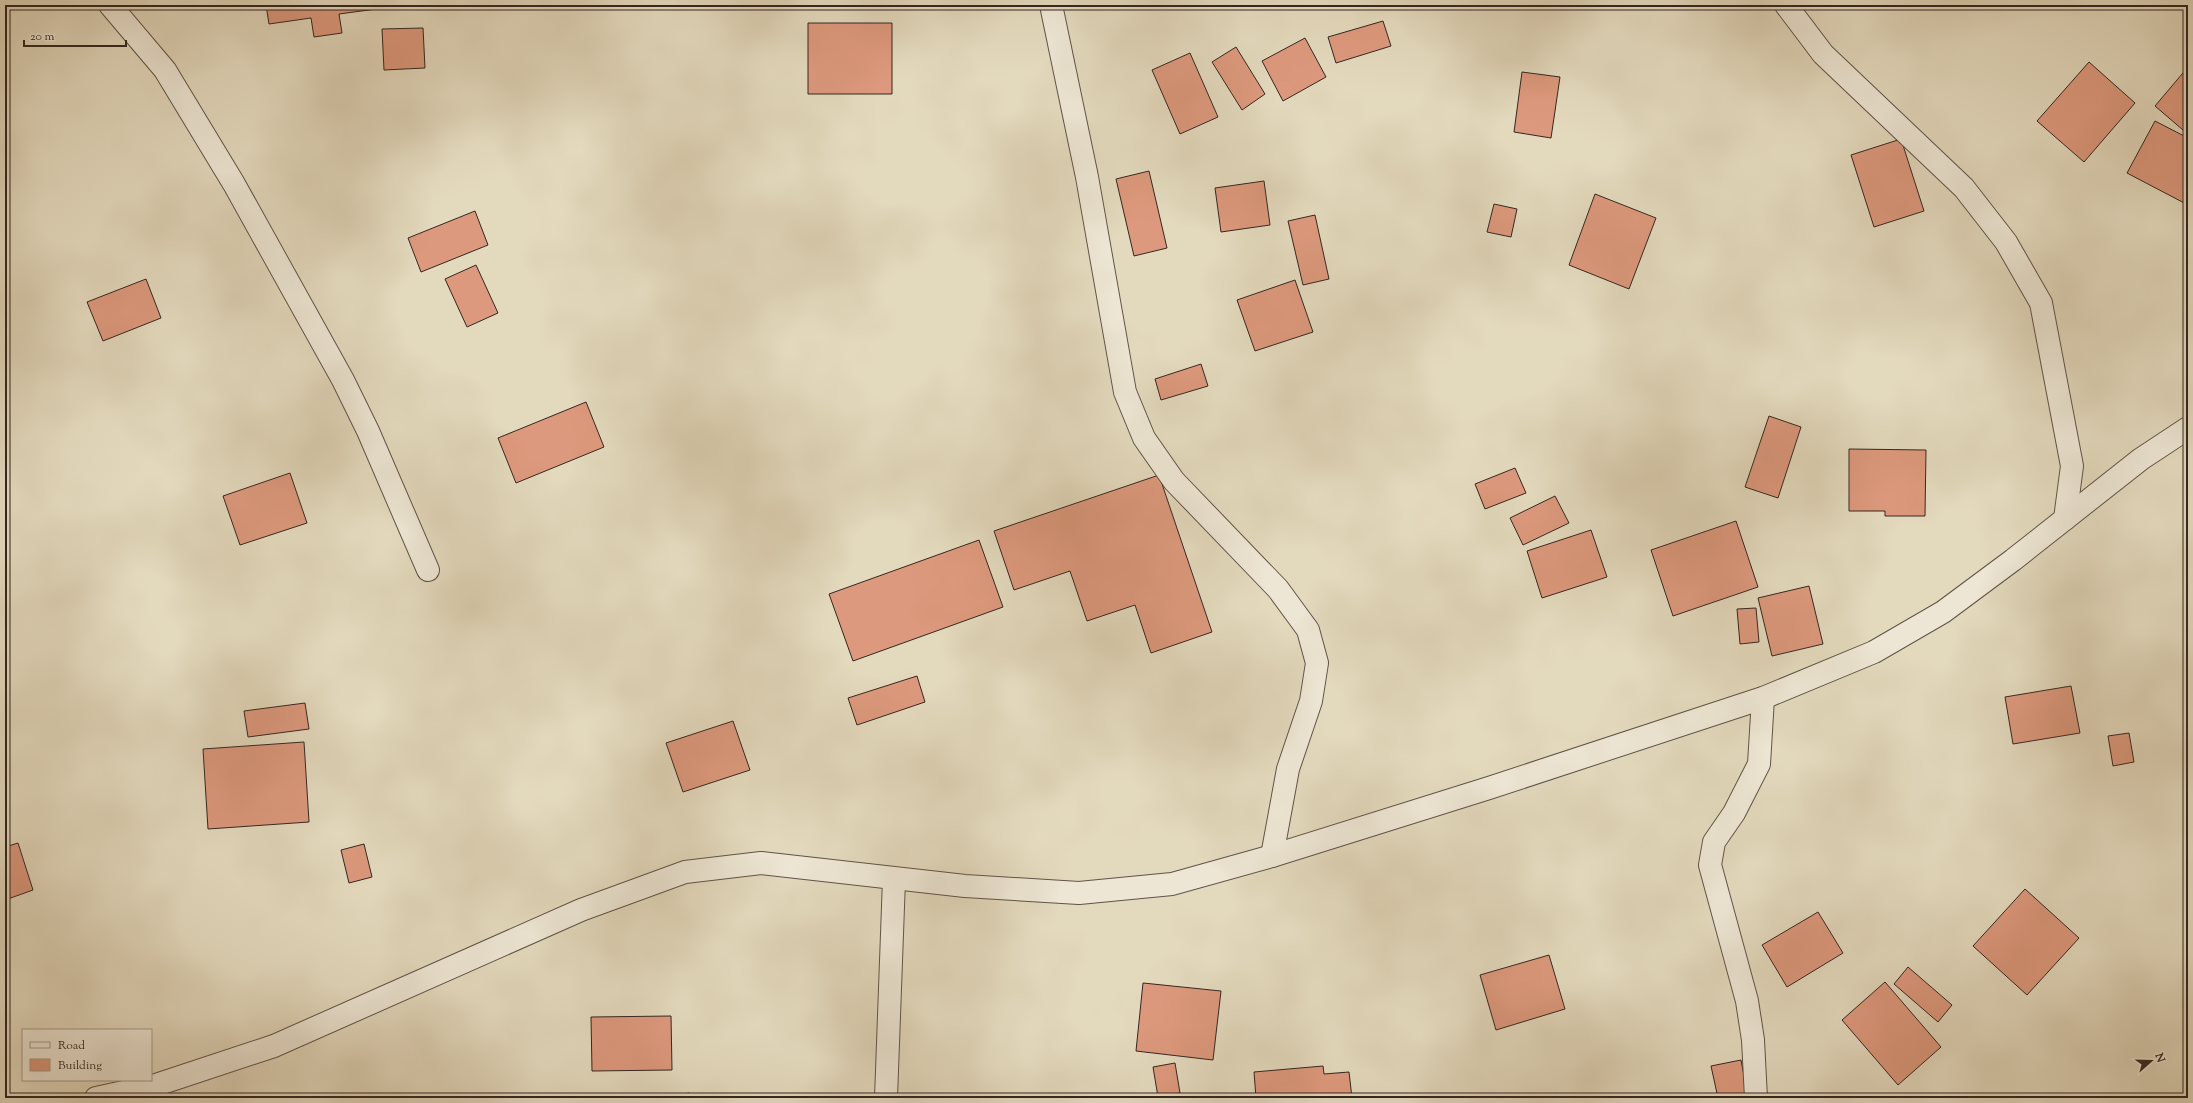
<svg xmlns="http://www.w3.org/2000/svg" width="2193" height="1103" font-family="'Sorts Mill Goudy',serif">
<rect width="100%" height="100%" fill="#e3d9bd"/>
<filter id="stains"><feTurbulence type="fractalNoise" baseFrequency=".005" numOctaves="4"/><feColorMatrix values="0 0 0 0 .2 0 0 0 0 .09 0 0 0 0 .02 0 0 0 .5 -.17"/></filter>
<radialGradient id="worn" r=".72"><stop offset=".6" stop-color="#630" stop-opacity="0"/><stop offset="1" stop-color="#630" stop-opacity=".3"/></radialGradient>
<!-- building -->
<path fill="#dd997d" stroke="#342621" d="M266,5h117l1,3 -45,6 3,19 -28,4 -3,-19 -42,6z
M1383,21l8,25 -55,17 -8,-26z
M808,23h84v71h-84z
M423,28l2,40 -41,2 -2,-41z
M1305,38l21,39 -43,24 -21,-40z
M1236,47l29,47 -23,16 -30,-48z
M1190,53l28,64 -38,17 -28,-64z
M2089,62l46,41 -51,59 -47,-41z
M2188,67v57l-5,6 -28,-24z
M1522,72l38,5 -9,61 -37,-6z
M2155,121l33,17v67l-61,-32z
M1901,139l23,72 -50,16 -23,-72z
M1149,171l18,77 -33,8 -18,-77z
M1264,181l6,44 -49,7 -6,-44z
M1595,194l61,24 -27,71 -60,-24z
M1494,204l23,5 -6,28 -24,-5z
M475,211l13,34 -67,27 -13,-34z
M1315,215l14,64 -26,6 -15,-64z
M476,265l22,48 -31,14 -22,-48z
M146,279l15,39 -58,23 -16,-39z
M1295,280l18,52 -58,19 -18,-51z
M1201,364l7,22 -47,14 -6,-21z
M586,402l18,45 -88,36 -18,-45z
M1769,416l32,11 -23,71 -33,-11z
M1849,449l77,1 -1,66h-40v-5h-36z
M1515,468l11,25 -41,16 -10,-25z
M290,473l17,50 -67,22 -17,-49z
M1159,475l53,157 -61,21 -16,-48 -48,16 -17,-50 -56,19 -20,-59z
M1555,496l14,27 -46,22 -13,-27z
M1736,521l22,66 -85,29 -22,-66z
M1591,530l16,47 -65,21 -15,-47z
M979,540l24,67 -150,54 -24,-67z
M1809,586l14,58 -51,12 -14,-58z
M1756,608l3,34 -19,2 -3,-35z
M917,676l8,26 -68,23 -9,-27z
M2071,686l9,47 -67,11 -8,-47z
M305,703l4,26 -61,8 -4,-26z
M733,721l17,49 -67,22 -17,-49z
M2129,733l5,29 -21,4 -5,-30z
M304,742l5,80 -101,7 -5,-80z
M18,843l15,47 -28,10v-53z
M364,844l8,33 -23,6 -8,-33z
M2025,889l54,49 -52,57 -54,-49z
M1818,912l25,41 -56,34 -25,-42z
M1549,955l16,54 -69,21 -16,-55z
M1908,967l44,38 -14,17 -44,-38z
M1885,982l56,65 -43,38 -56,-65z
M1143,983l78,8 -8,69 -77,-9z
M671,1016l1,54 -80,1 -1,-54z
M1741,1060l7,38h-30l-7,-32z
M1175,1063l5,30 -22,4 -5,-30z
M1323,1066l1,8 25,-2 3,26h-96l-2,-26z
M689,1093v5h-25z
M233,1095v3h-26z"/>
<g fill="none" stroke-linecap="round" stroke-linejoin="round">
<defs>
<path id="minor" d="M110,5l55,65 69,114 109,196 25,51 60,139
M1051,5l36,172 38,215 19,46 30,43 104,108 30,41 9,33 -6,38 -23,68 -16,87
M1786,5l37,49 141,134 42,54 35,61 31,163 -7,53
M886,1098l8,-219
M1756,1098l-3,-58 -6,-39 -37,-136 4,-23 20,-29 25,-49 4,-66"/>
<path id="tertiary" d="M96,1098l60,-13 118,-39 307,-136 104,-38 76,-9 204,23 114,7 93,-9 100,-28 217,-68 274,-90 111,-46 69,-40 70,-52 128,-101 47,-31"/>
</defs>
<!-- minor casing -->
<use href="#minor" stroke="#605348" stroke-width="24"/>
<!-- tertiary casing -->
<use href="#tertiary" stroke="#605348" stroke-width="24"/>
<!-- minor -->
<use href="#minor" stroke="#ede6d4" stroke-width="22"/>
<!-- tertiary -->
<use href="#tertiary" stroke="#ede6d4" stroke-width="22"/>
</g>
<!-- margin -->
<rect width="2193" height="1103" fill="none" stroke="#e3d9bd" stroke-width="20"/>
<rect x="6" y="6" width="2181" height="1091" fill="none" stroke="#342621" stroke-width="2"/>
<rect x="10" y="10" width="2173" height="1083" fill="none" stroke="#342621"/>
<!-- legend -->
<rect x="22" y="1029" width="130" height="52" fill="#ede6d4" stroke="#a3998c"/>
<rect x="30" y="1042" width="20" height="6" fill="#ede6d4" stroke="#a3998c"/>
<text x="58" y="1049" font-size="12" fill="#342621">Road</text>
<rect x="30" y="1059" width="20" height="12" fill="#dd997d" stroke="#a3998c"/>
<text x="58" y="1069" font-size="12" fill="#342621">Building</text>
<!-- north arrow -->
<g transform="translate(2151 1061) rotate(70)" stroke="#ede6d4" stroke-width="3" paint-order="stroke">
<path d="M0-3L7 15L0 10L-7 15Z" fill="#342621"/>
<text y="-6" font-size="11" font-weight="bold" text-anchor="middle" fill="#342621">N</text>
</g>
<!-- scale -->
<path d="M24 40v6h102v-6" fill="none" stroke="#342621" stroke-width="2"/>
<text x="30" y="40" font-size="12" fill="#342621" stroke="#ede6d4" stroke-width="3" paint-order="stroke">20 m</text>
<rect width="100%" height="100%" filter="url(#stains)"/>
<rect width="100%" height="100%" fill="url(#worn)"/>
</svg>
